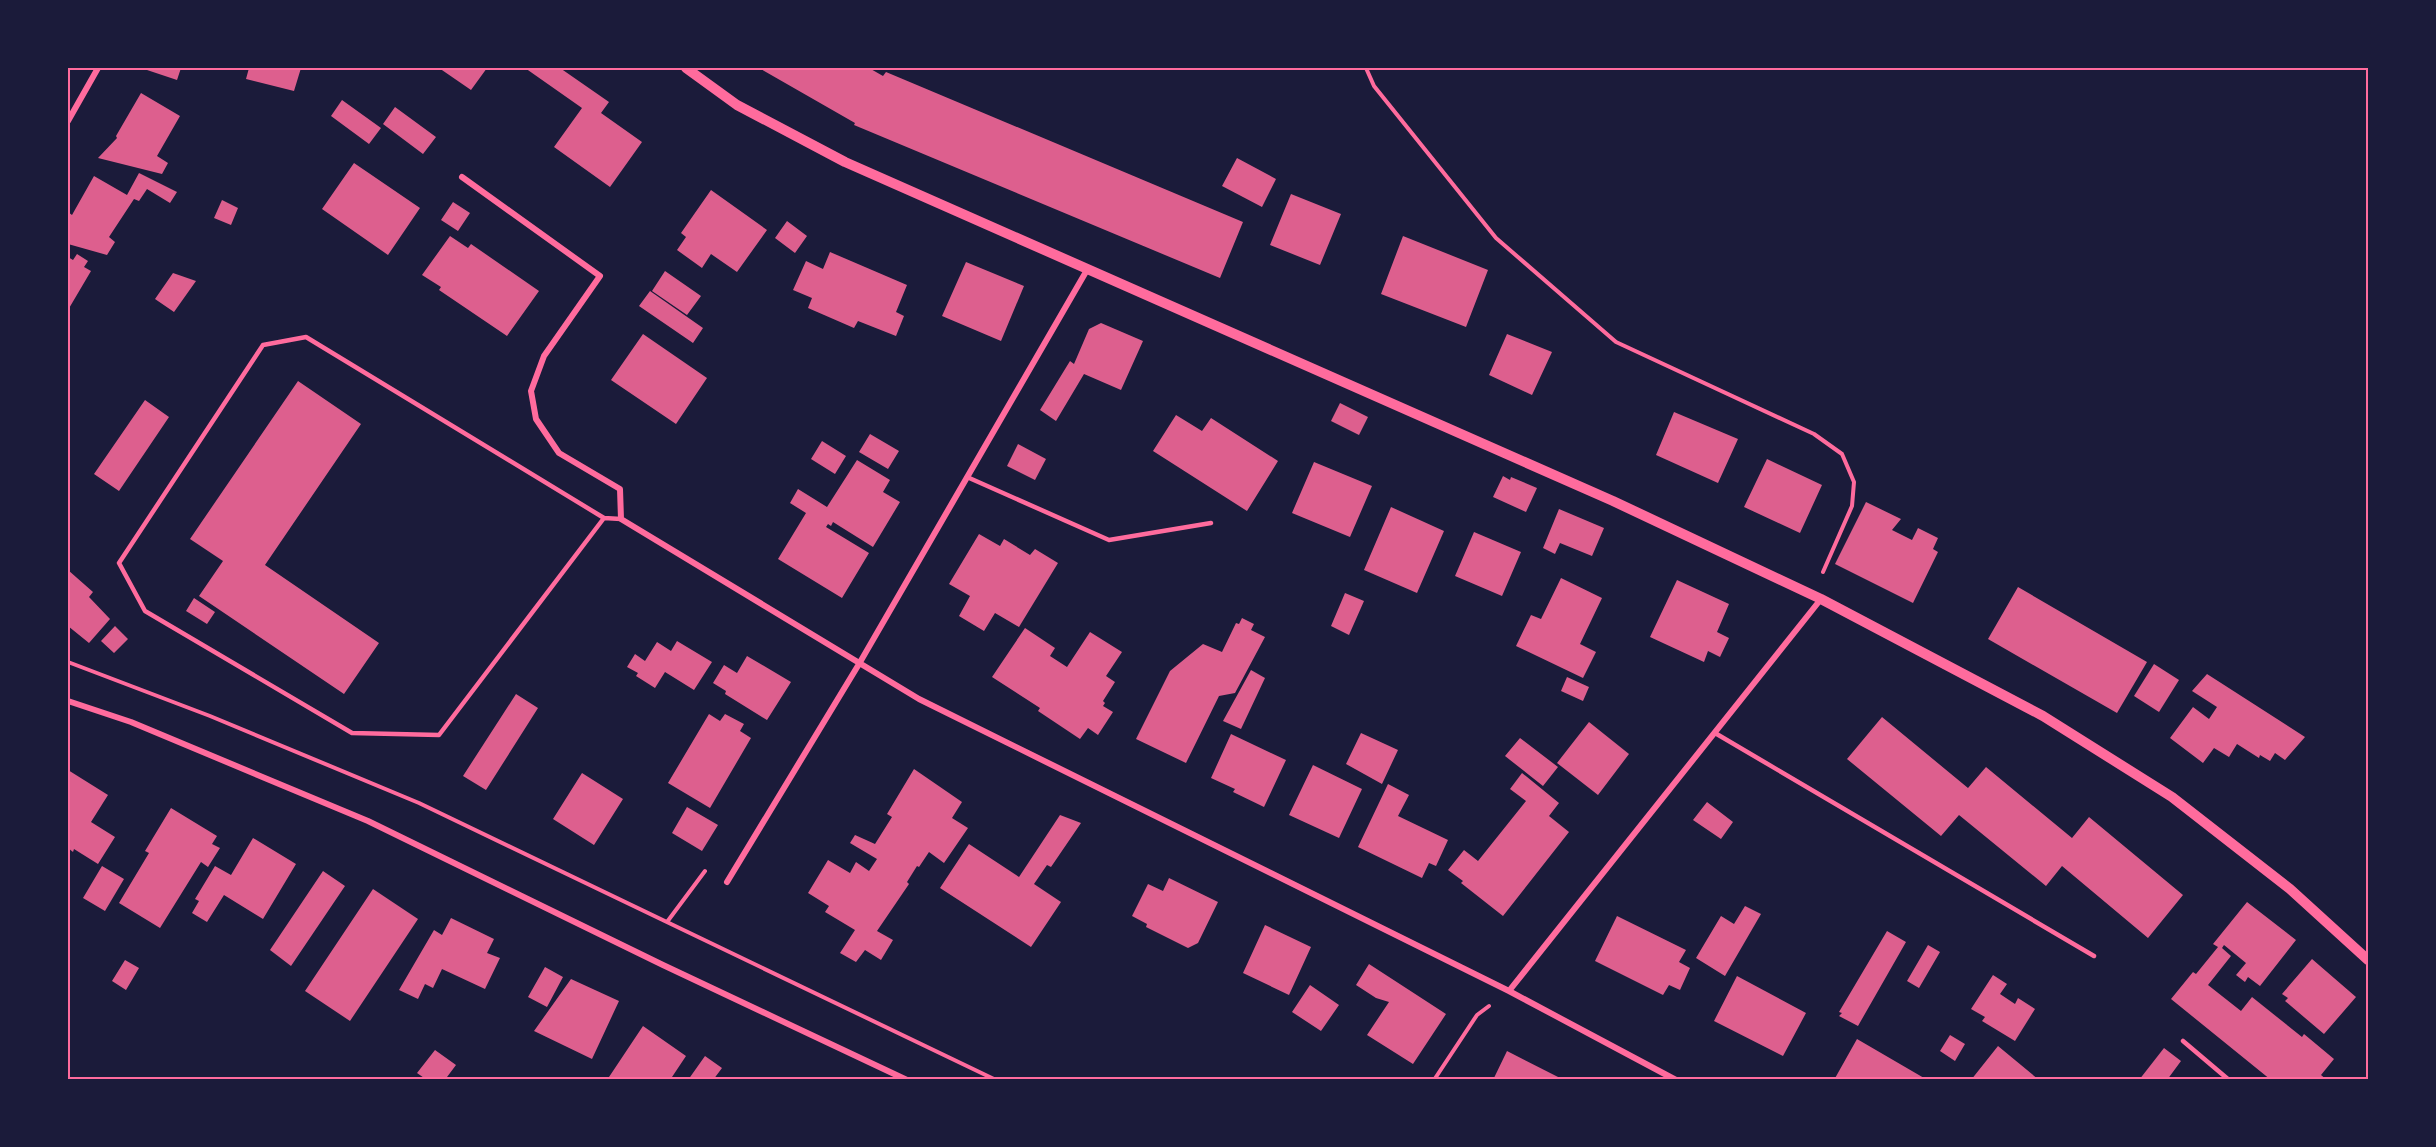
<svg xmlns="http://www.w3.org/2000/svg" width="2436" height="1147" font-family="'Space Grotesk',sans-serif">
<rect width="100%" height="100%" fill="#1b1b3a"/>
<!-- building -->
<path fill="#dd5f8e" d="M148,68h33l-4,12 -30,-10z
M249,68h52l-7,23 -48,-12z
M439,68h48l-16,22z
M525,68h35l49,34 -8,11 41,29 -32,45 -56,-40 28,-39z
M759,68h110l14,8 3,-4 357,150 -23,56 -366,-153 1,-2z
M141,93l39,23 -23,40 11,7 -6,11 -64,-16 19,-20 -1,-2z
M342,100l39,28 -12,16 -38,-28z
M395,107l41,30 -13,17 -40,-30z
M1237,158l39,21 -14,28 -40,-21z
M354,163l66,45 -32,47 -66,-46z
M139,173l38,19 -7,11 -23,-14 -8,12 -5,-2 -25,38 6,5 -8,13 -39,-11v-32l4,3 22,-39 33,19z
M711,190l56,40 -30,42 -26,-18 -9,14 -25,-18 9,-13 -5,-4z
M1291,194l50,20 -21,51 -50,-20z
M222,200l16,8 -7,17 -17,-7z
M453,202l17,11 -12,18 -17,-11z
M787,221l20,15 -12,17 -20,-15z
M450,236l18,12 3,-4 68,47 -32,45 -68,-46 2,-3 -19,-12z
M1403,236l85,34 -22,57 -85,-33z
M830,252l77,33 -11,27 8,4 -8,20 -38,-15 -4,7 -46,-20 4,-10 -19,-8 13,-29 17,8z
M77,254l11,7 -4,6 7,4 -23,39v-53l5,3z
M966,262l58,24 -23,55 -59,-25z
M665,271l36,25 -14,19 -35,-24z
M173,273l23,8 -22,31 -19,-13z
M650,291l53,37 -10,15 -54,-37z
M1101,323l42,18 -22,49 -37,-16 -28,47 -16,-11 30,-49 4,3 15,-35z
M643,334l64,44 -31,46 -65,-44z
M1507,334l45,18 -20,43 -43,-20z
M298,381l63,43 -96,141 114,78 -35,51 -145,-98 24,-35 -33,-22z
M145,400l24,17 -50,74 -25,-17z
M1340,403l28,14 -9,18 -28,-14z
M1674,412l64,27 -20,44 -62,-28z
M1176,415l26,16 9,-13 67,43 -31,50 -94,-60z
M870,434l29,17 -11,18 -29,-17z
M822,441l24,15 -11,18 -24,-15z
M1018,444l28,15 -11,21 -28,-14z
M1767,459l55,26 -22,48 -56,-26z
M857,460l33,20 -7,12 17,10 -27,45 -40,-25 -2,4 -3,-2 -2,3 43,26 -27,45 -64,-39 28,-46 -16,-10 8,-14 29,18z
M1314,462l58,24 -22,51 -58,-24z
M1503,476l7,4 1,-3 26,11 -11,24 -33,-15z
M1866,502l35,17 -9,11 20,10 6,-12 20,10 -5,11 5,3 -25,51 -78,-39z
M1391,507l53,24 -27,62 -53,-23z
M1559,509l45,19 -12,28 -32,-13 -5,11 -12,-6z
M1474,532l47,20 -19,44 -47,-20z
M979,534l21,12 4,-7 26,16 5,-6 23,14 -39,64 -24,-14 -11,18 -25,-15 11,-20 -21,-12z
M68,570l25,22 -4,5 21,22 -21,24 -21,-17z
M1561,578l41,20 -22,46 16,8 -13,26 -67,-32 15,-31 10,4z
M1677,580l52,24 -12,28 12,6 -9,19 -12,-6 -4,11 -54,-25z
M2018,587l129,75 -30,51 -129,-74z
M1345,593l19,8 -15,34 -18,-9z
M194,598l21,14 -8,12 -21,-13z
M1242,618l12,6 -3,6 14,7 -30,56 -16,3 -33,67 -50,-24 34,-68 33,-27 19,8 14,-29 3,1z
M115,626l13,13 -14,14 -13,-12z
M1025,628l30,20 -5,8 17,11 23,-35 32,20 -16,24 9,6 -12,19 2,2 -2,3 10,6 -15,23 -10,-7 -8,11 -42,-28 2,-3 -48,-31z
M677,641l35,21 -18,28 -29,-18 -10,16 -19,-12 2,-3 -11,-6 8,-13 10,7 12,-19 14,9z
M747,656l44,26 -24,38 -42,-26 1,-3 -13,-8 11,-18 13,8z
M2154,664l25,16 -20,32 -25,-16z
M1251,670l14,8 -24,51 -18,-8z
M2207,674l98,63 -20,23 -10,-7 -5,8 -10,-6 -1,3 -22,-14 -8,13 -15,-9 -11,15 -33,-25 23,-31 16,12 8,-12 -25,-16z
M1567,677l22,10 -6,14 -22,-10z
M516,694l22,14 -52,82 -23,-14z
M709,714l11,7 5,-7 19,10 -4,7 11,7 -41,70 -42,-25z
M1882,717l86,71 18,-21 86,71 17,-21 94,78 -35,43 -86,-72 -16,20 -87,-71 -18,21 -94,-77z
M1589,722l40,32 -31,41 -41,-32z
M1361,733l37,17 -16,34 -36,-20z
M1231,734l55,26 -22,47 -31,-15 2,-3 -24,-11z
M1520,738l38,29 -15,19 -38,-30z
M1313,765l49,24 -23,49 -50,-23z
M914,769l48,33 -10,16 16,10 -24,35 -15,-11 -10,15 -2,-1 -10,16 2,2 -32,47 16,9 -12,20 -16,-10 -9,12 -16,-9 15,-23 -30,-18 4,-6 -21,-13 20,-33 22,13 6,-11 13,9 8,-12 -27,-16 5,-8 20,9 17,-27 -5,-3z
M68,770l40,25 -17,27 24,15 -17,27 -24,-15 -1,3 -5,-4z
M582,773l41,26 -29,46 -41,-26z
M1522,773l37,30 -10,13 20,16 -66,84 -42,-33 2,-2 -15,-11 16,-20 14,11 48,-60 -16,-12z
M1388,784l21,11 -11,21 50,24 -12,26 -7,-3 -7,15 -64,-31z
M1707,802l26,20 -12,17 -28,-19z
M687,807l31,18 -16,26 -30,-18z
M171,808l46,28 -5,8 8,4 -12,19 -7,-5 -41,66 -41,-25 30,-50 -4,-2z
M1060,815l21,8 -30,44 -4,-2 -13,19 27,18 -30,45 -91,-59 29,-44 50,33z
M253,838l43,26 -33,55 -39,-24 -17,27 -15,-9 7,-12 -4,-2 20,-33 16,9z
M102,866l22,13 -19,32 -22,-13z
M323,871l22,15 -54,80 -21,-16z
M1169,878l49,24 -20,41 -10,5 -42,-21 1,-3 -15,-8 16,-32 15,7z
M373,889l45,30 -68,102 -45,-30z
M2247,902l49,38 -36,46 -12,-9 -3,5 -9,-7 10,-12 -22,-18 -2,3 9,8 -23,29 33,26 11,-14 50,40 2,-3 30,25 -13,16 6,5h-56l-100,-81 22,-27 3,2 22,-27 -5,-3z
M1745,906l16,8 -36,62 -29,-18 25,-42 13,8z
M1617,916l69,34 -7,12 11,6 -10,22 -11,-5 -6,10 -68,-34z
M451,918l43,21 -7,14 13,5 -15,31 -43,-20 -9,19 -8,-4 -7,15 -19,-9 35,-60 8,5z
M1265,925l46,22 -22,48 -46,-22z
M1887,931l19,11 -48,84 -19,-10 3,-3 -3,-1z
M1928,945l12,7 -21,36 -12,-7z
M2312,959l44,38 -32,37 -39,-33 3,-3 -6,-4z
M125,960l14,8 -13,22 -14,-9z
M1369,964l77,50 -33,50 -46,-29 22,-33 -13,-4 -20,-13z
M545,967l18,10 -16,30 -19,-10z
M1993,975l14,9 -7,10 15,10 3,-6 17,11 -20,32 -33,-20 3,-4 -14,-8z
M1737,976l69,37 -23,43 -69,-35z
M571,979l48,22 -27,58 -58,-28z
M1310,985l29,20 -18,26 -29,-19z
M643,1026l43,30 -16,24h-63z
M1950,1035l15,9 -10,17 -15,-10z
M1857,1039l67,39 -1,2h-89z
M1998,1046l41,34h-68z
M2164,1048l17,13 -14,19h-28z
M435,1050l21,15 -9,12 3,3h-23l-10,-7z
M1507,1051l57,29h-71z
M705,1056l17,12 -9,12h-25z"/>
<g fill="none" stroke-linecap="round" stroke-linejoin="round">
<!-- path -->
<path stroke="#ff6b9d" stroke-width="4" d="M1366,68l8,18 122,152 120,104 198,92 28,20 12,28 -2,24 -29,66
M68,662l142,54 209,87 577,277
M667,922l38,-51
M1434,1080l43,-65 12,-9"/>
<!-- service -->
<path stroke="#ff6b9d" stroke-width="4.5" d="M967,477l142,63 102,-17
M604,518l-165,217 -87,-2 -207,-122 -26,-48 144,-218 43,-8 298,181 17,1
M1715,733l379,223
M2183,1041l46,39"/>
<!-- minor -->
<path stroke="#ff6b9d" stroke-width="6" d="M68,121l30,-53
M462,177l138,99 -56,80 -13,35 5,28 23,34 61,36 1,30 298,180 590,292 167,89
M68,701l63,21 237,99 295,144 244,115
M727,882l132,-218 228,-394
M1509,991l312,-392"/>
<!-- tertiary -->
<path stroke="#ff6b9d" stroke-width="10" d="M686,68l51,37 108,57 768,339 208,98 222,117 129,81 118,92 78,71"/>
</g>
<!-- border -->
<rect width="2436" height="1147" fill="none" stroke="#1b1b3a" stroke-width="138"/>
<rect x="69" y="69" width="2298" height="1009" fill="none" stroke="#ff6b9d" stroke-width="2"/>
</svg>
